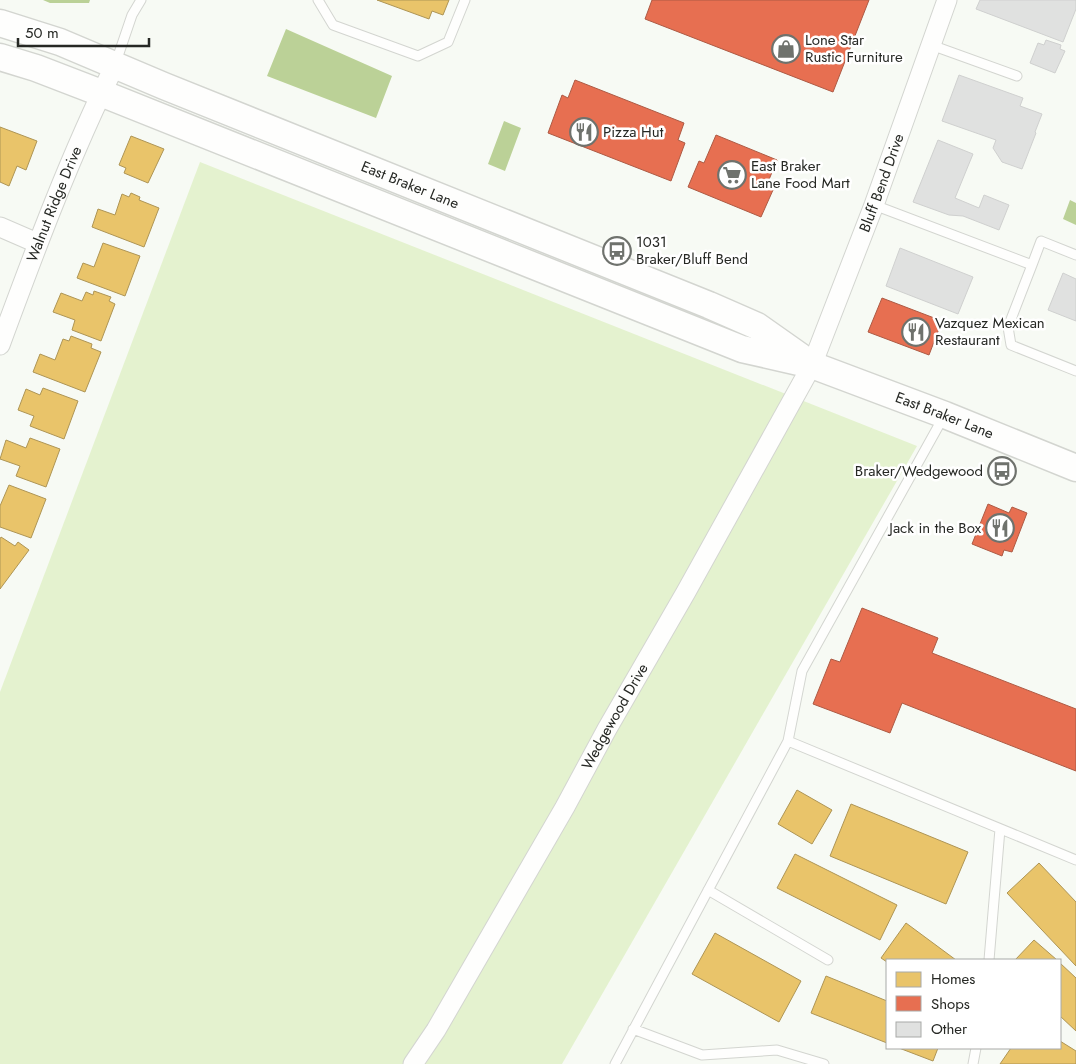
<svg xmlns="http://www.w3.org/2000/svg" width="1076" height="1064" font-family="Jost,sans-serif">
<rect width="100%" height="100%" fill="#f7faf4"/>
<!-- green -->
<path fill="#e4f2cf" d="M200,162l717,284 -355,618h-562v-372z"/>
<!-- water -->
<path fill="#bbd197" d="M43,0h47l-1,3h-39z
M286,29l106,47 -16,42 -109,-42z
M504,121l17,7 -16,43 -17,-7z
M1070,200l6,3v22l-13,-6z"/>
<!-- homes -->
<path fill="#e9c46a" stroke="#ae9555" d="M377,0h72l-6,15 -11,-4 -3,8z
M0,127l37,14 -11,29 -9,-4 -8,20 -9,-4z
M131,136l33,13 -16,34 -24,-10 2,-5 -7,-3z
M131,193l9,4 -1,3 20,8 -15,39 -52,-20 6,-18 17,6 7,-21 7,3z
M103,243l37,13 -15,40 -48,-18 6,-15 11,4z
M94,291l17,6 -2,4 6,3 -14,37 -29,-11 3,-10 -22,-8 8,-19 21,8 4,-9 7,3z
M71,336l21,8 -1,4 10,4 -16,40 -52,-20 7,-18 15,6 8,-21 6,2z
M43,388l35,13 -14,38 -34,-13 4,-10 -16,-6 8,-21 14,6z
M30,438l30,11 -14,38 -30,-11 4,-10 -20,-7 6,-19 20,8z
M9,485l37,14 -15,39 -31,-11v-21z
M1,537l14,9 3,-4 11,8 -29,39v-50z
M797,790l35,20 -20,34 -34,-20z
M851,804l117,48 -22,52 -116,-48z
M795,854l102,51 -17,35 -103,-52z
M1039,863l37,39v64l-69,-73z
M906,923l50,37h-69v2l-6,-4z
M715,933l86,48 -22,41 -87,-48z
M1034,940l23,20h-42z
M1060,963l16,15v53l-16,-15z
M826,976l61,25v42l-76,-30z
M1060,1041l16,10v13h-76l11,-16h49z
M899,1048h39l-5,13z"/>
<!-- shops -->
<path fill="#e76f51" stroke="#ad5a44" d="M652,0h217l-36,92 -188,-73z
M575,80l109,43 -6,17 7,3 -14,38 -123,-48 14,-38 6,3z
M716,135l61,25 -11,27 7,3 -12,27 -73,-30 11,-26 5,2z
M882,298l60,23 -13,34 -61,-23z
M988,504l21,9 3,-6 15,6 -15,39 -8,-2 -2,6 -30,-12z
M862,608l76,30 -6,15 144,56v62l-174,-68 -12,30 -77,-29 18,-45 9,3z"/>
<!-- building -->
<path fill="#e0e1e0" stroke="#cfd0cf" d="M980,0h96v9l-13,33 -87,-33z
M1046,40l15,5 -1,4 5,2 -10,22 -25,-10 8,-20 6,2z
M959,75l64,23 -3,8 22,8 -7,18 1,1 -14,36 -20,-7 -9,-14 3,-8 -54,-19z
M938,140l35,14 -18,44 24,10 5,-13 25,10 -10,25 -36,-14 -14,-1 -36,-13z
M900,248l73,29 -15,37 -72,-28z
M1063,273l13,6v42l-28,-11z"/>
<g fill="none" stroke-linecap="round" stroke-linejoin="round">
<defs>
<path id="service" d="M318,0l15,25 85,31 30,-14 17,-42
M931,45l86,31
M116,62l16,-47 9,-15
M874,205l158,60 -24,62 3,18 65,26
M1032,265l9,-24 35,14
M788,741l288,119
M708,890l120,70
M989,960l11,-131
M633,1029l69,26 75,-5 47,14
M615,1064l173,-323 14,-70 142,-255
M973,1064l3,-16"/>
<g id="minor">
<path d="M0,227l37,16"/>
<path id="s1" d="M0,345c35,-95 70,-189 115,-280"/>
<path id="s2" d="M413,1064l23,-34 129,-223 42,-78 79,-137 126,-227 62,-160 73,-205"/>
</g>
<g id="secondary">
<path id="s3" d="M0,23l60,19 104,44 545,219 48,21 44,31"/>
<path id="s4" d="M0,57l36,11 65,25 641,256 70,16 133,50 131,53"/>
</g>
</defs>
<!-- service casing -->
<use href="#service" stroke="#d3d5d0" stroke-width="11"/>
<!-- minor casing -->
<use href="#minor" stroke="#d3d5d0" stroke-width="21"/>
<!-- secondary casing -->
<use href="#secondary" stroke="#d3d5d0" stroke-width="29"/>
<!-- service -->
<use href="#service" stroke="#fefefd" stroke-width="9"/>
<!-- minor -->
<use href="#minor" stroke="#fefefd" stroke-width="19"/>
<!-- secondary -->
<use href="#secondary" stroke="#fefefd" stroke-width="26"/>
</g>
<!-- icons -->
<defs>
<symbol id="shop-ring" viewBox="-11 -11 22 22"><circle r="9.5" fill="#fff" stroke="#6f726d" stroke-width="1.5"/><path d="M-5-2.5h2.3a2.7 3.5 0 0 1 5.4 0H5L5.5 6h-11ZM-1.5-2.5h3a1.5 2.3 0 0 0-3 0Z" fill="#6f726d"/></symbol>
<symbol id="restaurant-ring" viewBox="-11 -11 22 22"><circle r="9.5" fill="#fff" stroke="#6f726d" stroke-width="1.5"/><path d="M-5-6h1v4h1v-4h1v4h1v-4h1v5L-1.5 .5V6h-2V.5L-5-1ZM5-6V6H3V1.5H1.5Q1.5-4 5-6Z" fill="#6f726d"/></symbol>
<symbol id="supermarket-ring" viewBox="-11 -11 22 22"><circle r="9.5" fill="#fff" stroke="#6f726d" stroke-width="1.5"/><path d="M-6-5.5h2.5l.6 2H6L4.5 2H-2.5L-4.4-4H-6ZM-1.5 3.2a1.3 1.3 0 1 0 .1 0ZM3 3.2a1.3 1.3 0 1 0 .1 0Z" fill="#6f726d"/></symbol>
<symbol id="bus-ring" viewBox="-11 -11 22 22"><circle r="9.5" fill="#fff" stroke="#6f726d" stroke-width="1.5"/><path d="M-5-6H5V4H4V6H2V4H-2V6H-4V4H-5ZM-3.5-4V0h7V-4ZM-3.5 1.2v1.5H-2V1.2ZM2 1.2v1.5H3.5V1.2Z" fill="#6f726d"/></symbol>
</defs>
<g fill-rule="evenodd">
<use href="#shop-ring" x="770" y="33" width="32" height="32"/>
<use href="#restaurant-ring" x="568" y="116" width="32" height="32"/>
<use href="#supermarket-ring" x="716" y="159" width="32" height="32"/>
<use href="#bus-ring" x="601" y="235" width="32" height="32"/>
<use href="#restaurant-ring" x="900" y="316" width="32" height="32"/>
<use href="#bus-ring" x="986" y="455" width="32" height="32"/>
<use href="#restaurant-ring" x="984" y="512" width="32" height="32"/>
</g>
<g text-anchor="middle" stroke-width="5" stroke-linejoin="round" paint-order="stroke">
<!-- poi labels -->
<g font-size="15" fill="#262824" stroke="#fff" text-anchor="start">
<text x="805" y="45">Lone Star<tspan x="805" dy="17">Rustic Furniture</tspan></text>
<text x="603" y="137">Pizza Hut</text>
<text x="751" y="171">East Braker<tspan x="751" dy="17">Lane Food Mart</tspan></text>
<text x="636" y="247">1031<tspan x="636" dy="17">Braker/Bluff Bend</tspan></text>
<text x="935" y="328">Vazquez Mexican<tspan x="935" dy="17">Restaurant</tspan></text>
<text x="983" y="476" text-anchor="end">Braker/Wedgewood</text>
<text x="981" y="533" text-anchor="end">Jack in the Box</text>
</g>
<!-- street labels -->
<g font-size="15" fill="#262824" stroke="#fff">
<text dy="5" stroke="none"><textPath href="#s2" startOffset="1000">Bluff Bend Drive</textPath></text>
<text dy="5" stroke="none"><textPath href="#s3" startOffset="441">East Braker Lane</textPath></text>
<text dy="5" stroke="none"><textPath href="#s1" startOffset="151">Walnut Ridge Drive</textPath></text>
<text dy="5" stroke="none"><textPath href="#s4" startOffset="1011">East Braker Lane</textPath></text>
<text dy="5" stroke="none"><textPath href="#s2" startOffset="402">Wedgewood Drive</textPath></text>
</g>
</g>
<!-- legend -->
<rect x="886" y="959" width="175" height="90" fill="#ffffff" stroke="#a8a9a7"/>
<rect x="896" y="972" width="25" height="15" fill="#e9c46a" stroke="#a8a9a7"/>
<text x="931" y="984" font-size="15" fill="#262824">Homes</text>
<rect x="896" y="996" width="25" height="15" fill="#e76f51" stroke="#a8a9a7"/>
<text x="931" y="1009" font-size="15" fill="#262824">Shops</text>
<rect x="896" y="1022" width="25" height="15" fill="#e0e1e0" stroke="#a8a9a7"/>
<text x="931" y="1034" font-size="15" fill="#262824">Other</text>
<!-- scale -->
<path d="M18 38v8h131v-8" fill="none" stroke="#262824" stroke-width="2.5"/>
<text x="25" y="38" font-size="15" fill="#262824" stroke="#ffffff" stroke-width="4" paint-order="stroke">50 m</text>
</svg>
